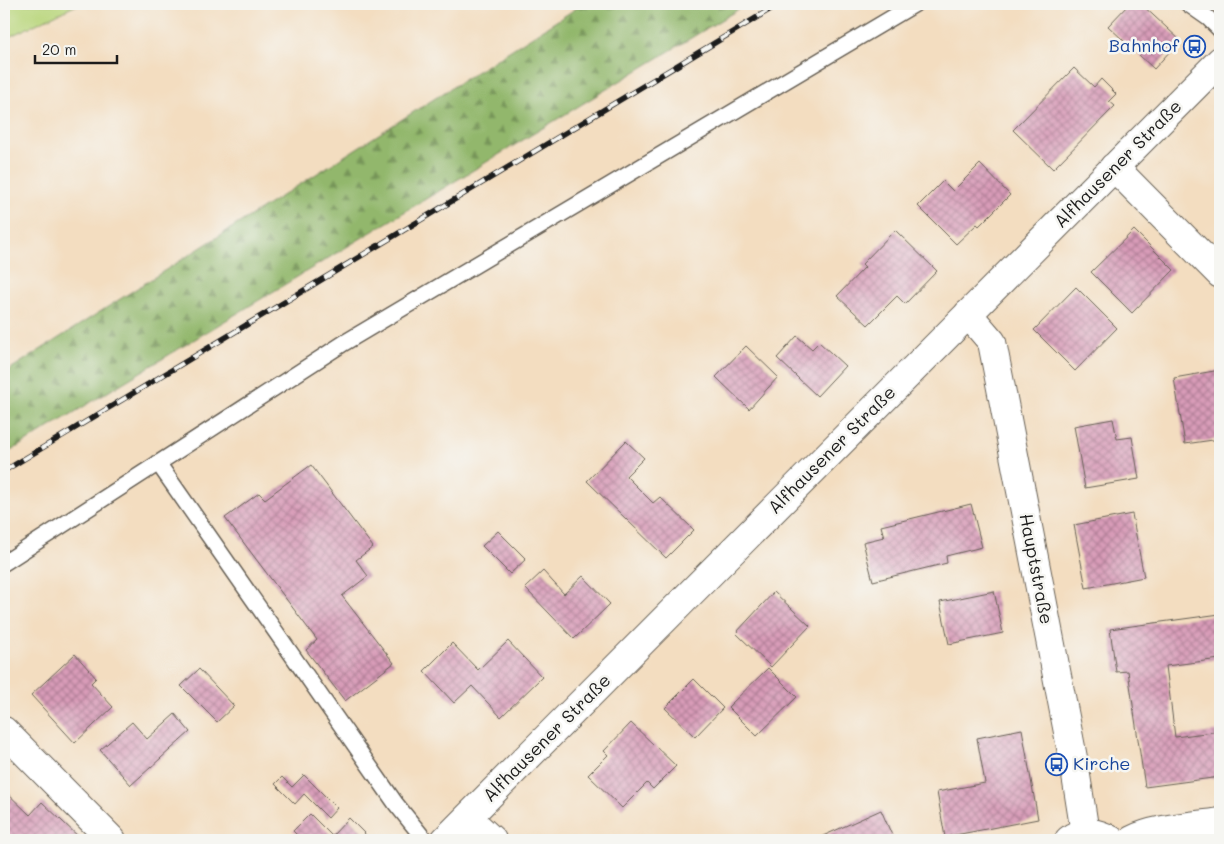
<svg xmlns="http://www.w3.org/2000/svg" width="1224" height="844" font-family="Mali,sans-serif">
<defs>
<pattern id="forest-firs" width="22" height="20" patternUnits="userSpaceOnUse" patternTransform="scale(1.25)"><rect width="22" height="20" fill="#92b76c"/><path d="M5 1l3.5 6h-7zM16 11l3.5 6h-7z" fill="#769458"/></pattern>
<pattern id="building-cross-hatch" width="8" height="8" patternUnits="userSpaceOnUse" patternTransform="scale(1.25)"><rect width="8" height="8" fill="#d89bb8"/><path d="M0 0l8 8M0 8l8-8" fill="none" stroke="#ae7e95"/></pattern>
</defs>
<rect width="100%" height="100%" fill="#f6f6f2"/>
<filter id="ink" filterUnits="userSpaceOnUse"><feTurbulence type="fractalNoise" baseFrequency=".02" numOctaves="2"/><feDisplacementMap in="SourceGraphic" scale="10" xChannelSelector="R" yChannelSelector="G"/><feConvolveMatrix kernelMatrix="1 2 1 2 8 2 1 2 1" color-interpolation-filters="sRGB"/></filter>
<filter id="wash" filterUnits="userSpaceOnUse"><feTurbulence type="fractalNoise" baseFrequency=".0096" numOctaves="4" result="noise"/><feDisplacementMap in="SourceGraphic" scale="20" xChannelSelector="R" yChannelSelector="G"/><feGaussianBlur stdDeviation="1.12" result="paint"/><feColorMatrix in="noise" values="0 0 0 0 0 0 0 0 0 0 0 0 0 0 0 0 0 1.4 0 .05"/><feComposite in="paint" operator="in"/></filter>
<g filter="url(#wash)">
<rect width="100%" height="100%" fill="#f3ddc0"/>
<!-- grass -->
<path fill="#b9d67c" stroke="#6a794c" d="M4,4h75l-75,35z"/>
<!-- forest -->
<path fill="url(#forest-firs)" stroke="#576a44" d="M583,4h164l-743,451v-82z"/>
<g id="blocks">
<!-- building -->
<path fill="url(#building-cross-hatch)" d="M1129,4h12l39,36 -26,29 -46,-43z
M1074,68l20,19 7,-8 15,15 -7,7 6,5 -62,63 -40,-39z
M980,164l30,31 -31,31 -2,-2 -21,20 -38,-38 25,-25 10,10z
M895,230l42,41 -32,33 -8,-8 -29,29 -31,-29 28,-29 -3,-3z
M1134,230l40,40 -42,43 -41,-41z
M1076,287l41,41 -42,43 -41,-41z
M797,336l15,13 7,-7 26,24 -28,30 -40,-38z
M746,346l32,31 -29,32 -33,-32z
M1220,370v69l-35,5 -11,-66z
M1113,419l4,20 15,-2 7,42 -54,9 -11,-62z
M626,441l18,17 -18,18 27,27 7,-6 34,33 -28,28 -79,-77z
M311,465l62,82 -17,13 12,16 -26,20 52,67 -49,38 -39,-51 11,-10 -92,-122 34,-25 6,6z
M971,504l11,43 -36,9 1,7 -74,18 -10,-39 21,-5 -3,-11z
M1132,514l12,63 -58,11 -12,-63z
M498,531l28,28 -16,15 -28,-28z
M543,571l21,23 19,-18 27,28 -36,35 -49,-51z
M994,591l9,42 -54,11 -9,-42z
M774,592l36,34 -39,41 -35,-34z
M1220,614v45l-54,7 9,71 45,-6v46l-75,10 -17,-116 -12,1 -6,-43z
M508,641l34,36 -41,40 -29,-31 -18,17 -30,-32 28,-28 26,27z
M75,654l21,24 -5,5 22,24 -38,36 -44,-48z
M768,668l29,29 -40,39 -29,-29z
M199,669l35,37 -17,16 -36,-36z
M694,679l29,29 -28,29 -30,-29z
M175,714l15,18 -59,53 -31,-35 32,-28 15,17z
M631,723l45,43 -23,23 -6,-6 -25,25 -34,-33 20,-20 -4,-4z
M1022,729l16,90 -93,18 -8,-45 48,-9 -8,-45z
M304,775l33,33 -9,10 -24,-24 -9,10 -20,-20 7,-7 10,10z
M4,790l26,25 12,-13 40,38h-78z
M881,810l13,30h-80z
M310,814l22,22 17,-18 22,22h-69l-9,-9z"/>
</g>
</g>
<g filter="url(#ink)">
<use href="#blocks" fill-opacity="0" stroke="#676055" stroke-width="1"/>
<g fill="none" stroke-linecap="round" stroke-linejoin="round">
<defs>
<path id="lane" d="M1188,4l20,14 12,12
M158,463l238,341 29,36
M4,563l340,-220 571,-339"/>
<path id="street" d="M1114,167l106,107
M968,314l24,28 82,421 11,70
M4,731l108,109
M468,818l24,22
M445,840l775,-779
M1069,840c13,-11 29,-8 42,0
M1132,840c22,-12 63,-14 88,-18"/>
</defs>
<!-- lane casing -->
<use href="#lane" stroke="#676055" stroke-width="18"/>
<!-- street casing -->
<use href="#street" stroke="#676055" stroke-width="30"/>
<!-- lane -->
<use href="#lane" stroke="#fff" stroke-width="15"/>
<!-- street -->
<use href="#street" stroke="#fff" stroke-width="28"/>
<defs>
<path id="rail" d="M4,471l775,-467"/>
</defs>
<!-- rail casing -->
<use href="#rail" stroke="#1c1c1c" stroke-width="5.5"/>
<!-- rail -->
<use href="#rail" stroke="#f6f6f2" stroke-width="4" stroke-dasharray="11" stroke-linecap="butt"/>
</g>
</g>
<!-- icons -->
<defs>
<symbol id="bus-ring" viewBox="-11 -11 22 22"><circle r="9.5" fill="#f6f6f2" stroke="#1a4fb4" stroke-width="1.5"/><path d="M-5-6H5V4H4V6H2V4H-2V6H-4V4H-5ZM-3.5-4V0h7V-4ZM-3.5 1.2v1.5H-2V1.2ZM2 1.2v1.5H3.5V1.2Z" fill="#1a4fb4"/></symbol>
</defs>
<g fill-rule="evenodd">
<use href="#bus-ring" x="1182" y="34" width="25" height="25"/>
<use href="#bus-ring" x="1044" y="752" width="25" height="25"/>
</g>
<g text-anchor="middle" stroke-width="5" stroke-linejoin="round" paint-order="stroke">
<!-- transit labels -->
<g font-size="18" fill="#164399" stroke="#f6f6f2" text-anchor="end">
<text x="1179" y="52">Bahnhof</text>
<text x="1073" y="770" text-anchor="start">Kirche</text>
</g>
<!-- street labels -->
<g font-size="18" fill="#1c1c1c" stroke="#f6f6f2">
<text transform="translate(1118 164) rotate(-45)" y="6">Alfhausener Straße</text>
<text transform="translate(832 450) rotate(-45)" y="6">Alfhausener Straße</text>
<text transform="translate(1036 569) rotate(79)" y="6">Hauptstraße</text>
<text transform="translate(547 738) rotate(-45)" y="6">Alfhausener Straße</text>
</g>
</g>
<!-- margin -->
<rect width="1224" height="844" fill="none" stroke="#f6f6f2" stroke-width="20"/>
<!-- scale -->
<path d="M35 55v8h82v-8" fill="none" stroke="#1c1c1c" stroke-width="2.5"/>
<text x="42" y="55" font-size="15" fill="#1c1c1c" stroke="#f6f6f2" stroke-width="4" paint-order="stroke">20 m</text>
</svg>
